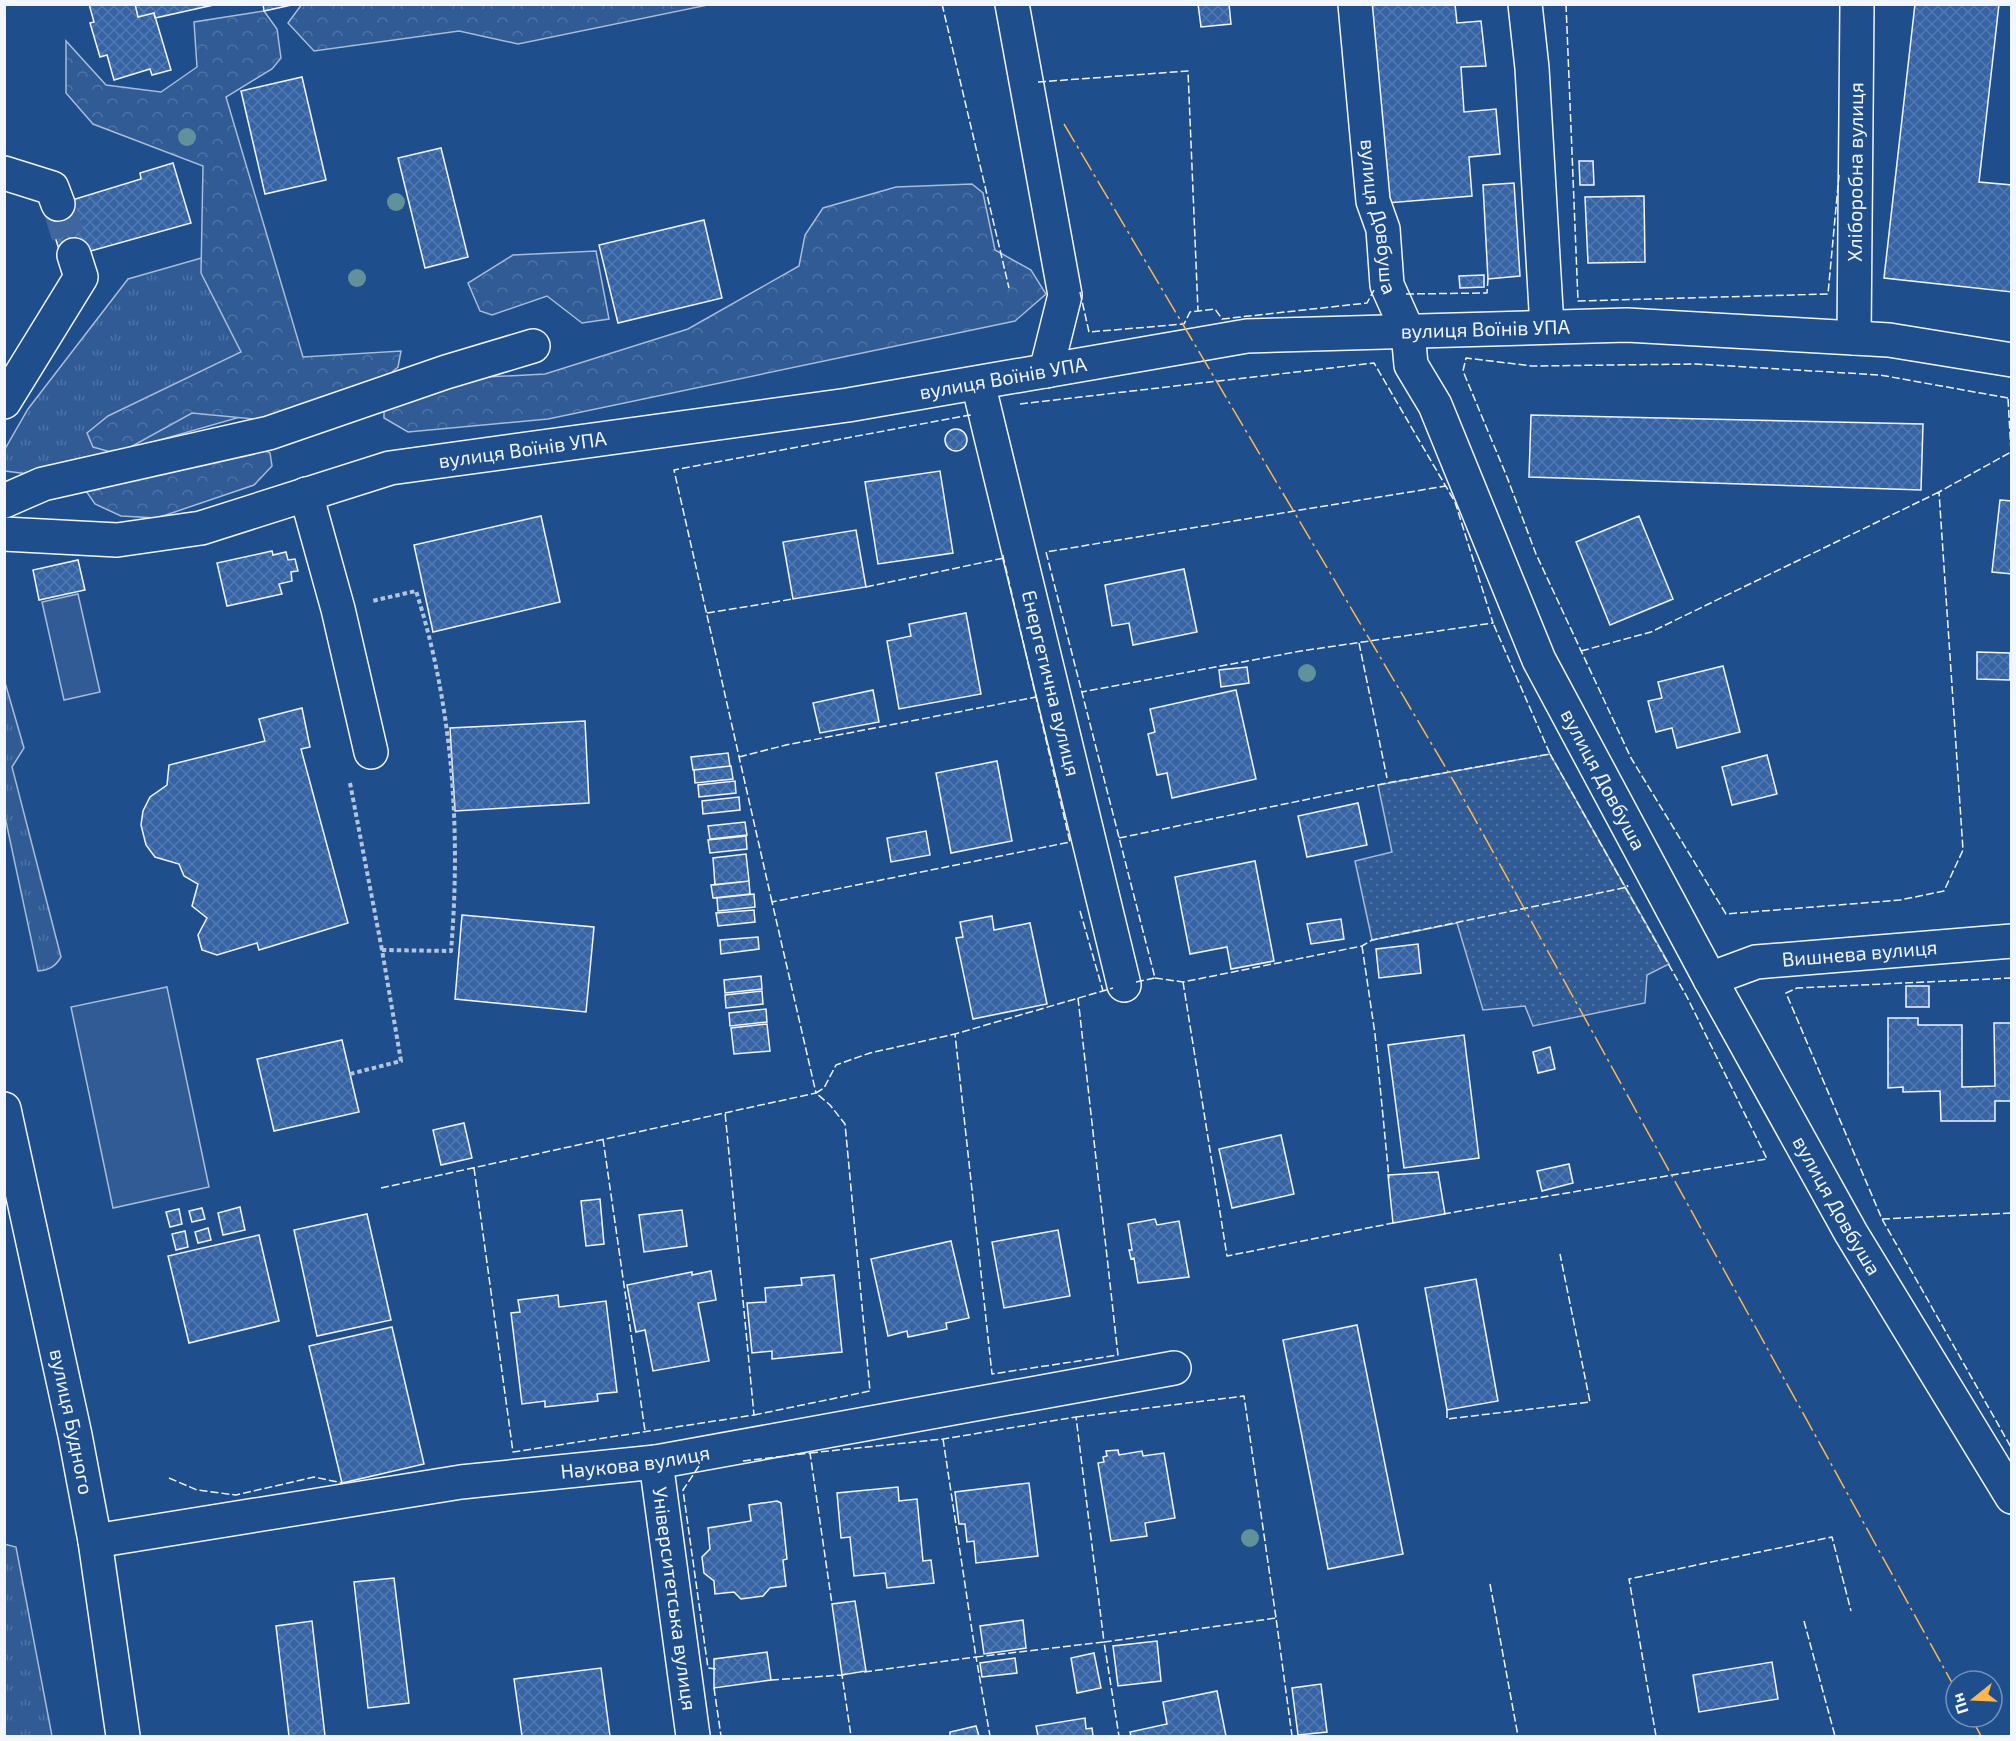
<svg xmlns="http://www.w3.org/2000/svg" width="2016" height="1741" font-family="'Exo 2',sans-serif">
<defs>
<pattern id="grass-tufts" width="24" height="20" patternUnits="userSpaceOnUse" patternTransform="scale(1.5)"><rect width="24" height="20" fill="#305b95"/><path d="M3 7l-1-3M5 7V3M7 7l1-3M15 17l-1-3M17 17v-4M19 17l1-3" fill="none" stroke="#4e73a5"/></pattern>
<pattern id="forest-crowns" width="20" height="18" patternUnits="userSpaceOnUse" patternTransform="scale(1.5)"><rect width="20" height="18" fill="#305b95"/><path d="M2 6a3 3 0 1 1 6 0M12 15a3 3 0 1 1 6 0" fill="none" stroke="#4e73a5"/></pattern>
<pattern id="garden-dots" width="8" height="8" patternUnits="userSpaceOnUse" patternTransform="scale(1.5)"><rect width="8" height="8" fill="#305b95"/><path d="M2 2h.1M6 6h.1" fill="none" stroke="#4e73a5" stroke-width="1.8" stroke-linecap="round"/></pattern>
<pattern id="building-cross-hatch" width="8" height="8" patternUnits="userSpaceOnUse" patternTransform="scale(1.5)"><rect width="8" height="8" fill="#3563a3"/><path d="M0 0l8 8M0 8l8-8" fill="none" stroke="#537ab1"/></pattern>
</defs>
<rect width="100%" height="100%" fill="#1f4e8c"/>
<!-- grass -->
<path fill="url(#grass-tufts)" stroke="#a8bbd7" stroke-width="1.5" d="M240,247l35,160 -238,68 -32,-4v-22l23,-40 100,-130z
M4,679l20,69 -12,19 49,190c-6,10 -12,13 -23,14l-33,-154z
M4,1544l12,3 36,189h-47z"/>
<!-- forest -->
<path fill="url(#forest-crowns)" stroke="#a8bbd7" stroke-width="1.5" d="M302,4h406v1l-190,39 -59,-13 -145,20 -26,-28z
M264,11l13,18 4,29 -9,11 -46,28 77,260 98,-6 -3,16 -40,34 -84,20 -82,-8 -74,41 -25,-7 -6,-14 21,-17 133,-64 -40,-79 2,-107 -110,-42 -27,-31v-52l40,44 55,7 36,-25 -3,-45z
M972,184l11,9 12,57 36,20 15,24 -31,27 -467,98 -140,13 -24,-14v-13l102,-28 59,-3 143,-45 111,-63 6,-31 18,-27 73,-21z
M596,251l13,68 -27,4 -35,-27 -55,19 -12,-4 -12,-28 45,-28z
M247,439l23,14 2,13 -18,19 -97,33 -36,-2 -26,-12 -9,-13 26,-19z"/>
<!-- built -->
<path fill="#305b95" stroke="#a8bbd7" stroke-width="1.5" d="M78,594l22,98 -36,8 -22,-98z
M167,987l42,200 -96,21 -42,-201z"/>
<!-- garden -->
<path fill="url(#garden-dots)" stroke="#a8bbd7" stroke-width="1.5" d="M1550,754l119,210 -22,11 -2,28 -112,23 -8,-20 -42,4 -26,-87 -85,17 -17,-79 37,-9 -14,-67z"/>
<!-- building -->
<path fill="url(#building-cross-hatch)" stroke="#f2f6ff" stroke-width="1.5" d="M89,4h46l3,13 16,-4 17,57 -19,5 -2,-6 -36,11 -7,-25 -7,2 -10,-34 4,-1z
M135,4h83l-63,14 -1,-5 -16,4z
M263,4h33l-32,7z
M1198,4h31l2,20 -30,3z
M1369,4h86l2,19 24,-2 5,45 -25,1 3,45 32,-3 4,45 -31,3 3,39 -85,7z
M1915,4h84l-20,178 33,3v107l-128,-14z
M302,77l24,103 -61,14 -24,-103z
M441,148l27,109 -43,11 -27,-110z
M1579,161h14l1,24h-14z
M173,163l18,60 -129,36 -16,-51 95,-29 -1,-6z
M1514,183l6,93 -32,3 -5,-94z
M1644,196l1,66 -57,1 -3,-66z
M704,220l18,78 -104,25 -19,-78z
M1484,275v12l-24,1 -1,-12z
M1531,415l392,9 -2,66 -392,-13z
M945 440a11 11 0 1 1 22 0a11 11 0 1 1-22 0Z
M940,471l13,82 -75,11 -13,-82z
M2000,500l12,1v73l-20,-2z
M541,516l19,86 -127,30 -19,-87z
M1639,516l34,83 -63,26 -34,-83z
M856,530l10,57 -73,12 -10,-57z
M272,551l1,4 13,-3 2,8 7,-1 3,12 -7,1 1,9 -13,3 3,10 -55,12 -10,-43z
M78,560l7,30 -46,10 -6,-30z
M1184,569l13,63 -64,13 -4,-22 -17,3 -7,-41z
M966,613l15,81 -82,15 -12,-68 24,-5 -2,-12z
M1977,652l33,1v27l-33,-1z
M1723,666l17,66 -63,16 -5,-20 -16,4 -8,-31 14,-3 -4,-16z
M1247,667l2,16 -28,4 -2,-17z
M873,690l6,32 -59,11 -7,-30z
M1236,690l20,89 -84,19 -5,-25 -10,2 -9,-41 7,-2 -5,-23z
M302,708l8,39 -9,2 47,174 -89,27 -2,-7 -40,12 -15,-5 -4,-15 9,-17 -15,-12 6,-22 -14,-8 -5,-12 -24,-7 -9,-12 -5,-20 2,-14 7,-14 17,-12 2,-20 96,-24 -6,-22z
M585,721l4,82 -134,8 -5,-83z
M728,753l2,13 -37,4 -2,-13z
M1767,755l10,39 -45,11 -10,-38z
M997,761l15,80 -61,12 -15,-80z
M731,766l2,13 -38,4 -1,-13z
M735,781l1,12 -37,4 -1,-12z
M739,797l1,13 -37,4 -1,-13z
M1358,803l9,42 -60,12 -9,-41z
M745,822l2,13 -37,4 -2,-13z
M926,831l4,24 -39,7 -4,-24z
M746,836l1,13 -37,4 -2,-13z
M746,854l3,27 -34,4 -2,-27z
M1255,861l19,100 -43,8 -4,-22 -37,7 -15,-77z
M749,881l1,13 -37,4 -2,-13z
M754,894l1,13 -37,4 -1,-13z
M754,910l1,12 -37,4 -2,-13z
M462,915l132,12 -8,85 -131,-13z
M992,916l2,14 36,-7 17,81 -74,15 -17,-81 7,-1 -3,-15z
M1341,919l3,20 -33,5 -4,-20z
M758,937l1,12 -38,5 -1,-14z
M1418,944l3,29 -42,5 -3,-29z
M761,976l1,13 -37,4 -1,-13z
M1906,986h23v21h-23z
M762,991l1,13 -37,4 -1,-13z
M766,1009l1,13 -37,4 -1,-13z
M1888,1018h30v7h44v62l33,-1 -1,-63h18v78h-17v20h-54l-1,-30 -37,1v-5l-15,1z
M767,1024l3,27 -36,3 -3,-26z
M1464,1035l15,123 -75,10 -16,-123z
M342,1040l17,72 -85,19 -17,-72z
M1550,1047l5,22 -17,4 -5,-21z
M464,1123l8,35 -31,7 -8,-35z
M1281,1135l13,59 -62,14 -13,-59z
M1569,1164l4,19 -31,8 -5,-20z
M1438,1172l7,42 -52,9 -5,-48z
M600,1199l4,45 -18,2 -5,-45z
M240,1207l5,23 -22,5 -5,-22z
M202,1208l3,11 -13,3 -3,-11z
M179,1209l3,15 -12,3 -4,-15z
M682,1210l5,36 -43,6 -5,-37z
M367,1214l24,106 -74,16 -23,-106z
M1155,1219l2,6 22,-4 10,56 -51,6 -4,-25 -3,1 -2,-9h3l-4,-26z
M208,1228l3,12 -13,3 -3,-11z
M1058,1230l12,66 -66,12 -12,-66z
M185,1231l3,16 -12,3 -4,-16z
M259,1235l20,86 -90,22 -21,-87z
M951,1241l18,77 -23,5 1,6 -39,8 -1,-6 -19,5 -17,-77z
M711,1271l5,29 -18,3 11,58 -56,10 -8,-41 -9,2 -9,-47 65,-13v3z
M834,1275l8,77 -70,7v-8l-20,2 -5,-50 19,-1 -1,-14 37,-3 -1,-7z
M1476,1279l22,122 -51,9 -22,-122z
M558,1295l1,12 47,-6 11,91 -20,2 1,7 -53,6v-6l-23,3 -11,-91 9,-1 -2,-12z
M1357,1325l46,229 -75,15 -45,-229z
M392,1327l32,137 -82,19 -33,-137z
M1118,1450l1,5 23,-4 1,5 21,-3 11,65 -30,5 2,13 -36,5 -13,-78 6,-1 -1,-5 4,-1 -1,-5z
M1029,1483l9,73 -62,7 -2,-22 -7,1 -2,-18h-6l-4,-32z
M898,1487l1,14 18,-2 6,62 8,-1 3,23 -47,5 -2,-15 -31,3 -4,-39 -9,1 -4,-45z
M777,1501l4,2 6,56 -4,1 3,26 -16,2 -7,8 -22,3 -7,-7 -19,2 -1,-13 -10,-8 -2,-16 8,-8 -2,-21 43,-7 -2,-16z
M394,1578l15,125 -41,5 -14,-126z
M855,1601l11,70 -24,4 -10,-71z
M1023,1620l3,28 -42,6 -4,-28z
M312,1621l13,115h-36l-13,-110z
M1157,1641l4,40 -43,5 -5,-40z
M767,1652l4,28 -57,8v-29z
M1094,1653l7,35 -24,5 -6,-35z
M1015,1658l2,15 -35,4 -2,-14z
M1772,1662l6,37 -79,13 -6,-37z
M601,1668l9,68h-88l-8,-57z
M1321,1684l6,48 -29,3 -6,-47z
M1217,1691l9,45h-95l-1,-4 37,-8 -4,-22z
M1085,1718l1,11 6,-1 1,8h-55l-2,-10z
M976,1726l3,10h-29v-4z"/>
<g fill="none" stroke-linecap="round" stroke-linejoin="round">
<!-- minor-tunnel -->
<path stroke="#3f679d" stroke-width="33" stroke-dasharray="33 16" stroke-linecap="butt" d="M58,204l16,51"/>
<defs>
<g id="minor">
<path d="M1012,4l53,291 -19,76"/>
<path id="s1" d="M1355,4l18,197 10,28 4,56 21,47 3,33 24,40 104,255 171,319 141,254 161,264"/>
<path d="M1525,4l7,64 15,259"/>
<path d="M4,173l48,15 6,16"/>
<path id="s2" d="M1854,338l3,-334"/>
<path id="s3" d="M978,383l146,602"/>
<path d="M4,402l77,-125 -7,-22"/>
<path d="M306,494l32,115 33,143"/>
<path d="M4,501l39,-17 226,-51 177,-61 87,-26"/>
<path id="s4" d="M4,534l113,6 84,-12 189,-60 458,-63 399,-69 380,-11 262,15 123,20"/>
<path id="s5" d="M1710,979l46,-17 256,-21"/>
<path id="s6" d="M656,1462l37,274"/>
<path id="s7" d="M95,1541l366,-59 195,-20 518,-94"/>
</g>
<g id="highway">
<path id="s8" d="M4,1109l71,326 20,106 28,195"/>
</g>
</defs>
<!-- minor casing -->
<use href="#minor" stroke="#f2f6ff" stroke-width="36"/>
<!-- highway casing -->
<use href="#highway" stroke="#f2f6ff" stroke-width="36"/>
<!-- path -->
<path stroke="#b3c4dc" stroke-width="4" stroke-dasharray="4.5 3" stroke-linecap="butt" d="M350,783l32,167
M350,1074l51,-13 -19,-111 69,1c10,-119 2,-245 -35,-360l-44,10"/>
<!-- minor -->
<use href="#minor" stroke="#1f4e8c" stroke-width="33"/>
<!-- highway -->
<use href="#highway" stroke="#1f4e8c" stroke-width="33"/>
<!-- fence -->
<path stroke="#f2f6ff" stroke-width="1.5" stroke-dasharray="8 3" stroke-linecap="butt" d="M942,4l67,284
M1566,4l12,297 250,-7 11,-119
M1038,82l150,-11 10,240
M1080,292l9,40 95,-8 6,-12 25,-3 7,10 145,-16 7,-13
M1406,294l81,-1 1,-14
M2008,398l-128,-23 -184,-11 -164,2 -66,-8 -3,13 44,106 29,77 95,204 95,156 174,-14 44,-9 19,-41 -24,-358 72,-40 -3,-54 4,1
M1020,404l354,-41 81,139 38,121 -192,28 -219,41
M866,587l138,-29
M707,613l86,-14
M1359,643l28,135
M1581,651l70,-19 288,-140
M739,757l47,-12 250,-48
M1119,838l268,-55 163,-29 -57,-131
M772,902l-98,-432 296,-55v3
M1080,911l23,80
M1362,946l13,88 14,144
M1155,978l28,4 179,-36 10,-6 256,-53 -1,-2
M2012,978l-215,10 -11,5 96,226 130,230
M1136,982l19,-4 -109,-426 400,-66
M1183,982l44,274 166,-33
M1078,998l40,357 -126,19 -37,-340 158,-46
M603,1139l42,292
M474,1168l39,284 241,-37 -29,-303
M381,1188l435,-95 -44,-191 298,-60 -68,-290
M1443,1214l324,-55 -80,-162 -137,-243
M1882,1219l130,-6
M1447,1410v9l143,-17 -30,-148
M754,1415l116,-24 -25,-267 -15,-19 -14,-12 8,-5 12,-23 34,-12 85,-19
M1076,1417l168,-21 32,222
M943,1439l33,218 128,-15 15,94
M810,1453l133,-14 133,-22 28,225 172,-24 16,118
M743,1461l67,-8 22,151
M699,1466l-16,24 25,178 8,1
M169,1478l28,12 39,5 78,-18 28,6
M1490,1584l28,152
M1804,1621l31,115
M864,1672l112,-15 14,79
M846,1674l-4,1 9,61
M771,1680l71,-5
M714,1688l7,48
M1656,1736l-27,-157 203,-42 19,74"/>
<!-- power -->
<path stroke="#ffb74d" stroke-width="1.5" stroke-dasharray="21 4.5 3 4.5" stroke-linecap="butt" d="M1064,124l392,661 500,905
M1971,1717l10,19"/>
</g>
<!-- trees -->
<g fill="#61919a">
<circle cx="187" cy="137" r="9"/>
<circle cx="396" cy="202" r="9"/>
<circle cx="357" cy="278" r="9"/>
<circle cx="1307" cy="673" r="9"/>
<circle cx="1250" cy="1538" r="9"/>
</g>
<g text-anchor="middle" stroke-width="4.5" stroke-linejoin="round" paint-order="stroke">
<!-- street labels -->
<g font-size="20" fill="#f2f6ff" stroke="#1f4e8c">
<text dy="7" stroke="none"><textPath href="#s2" startOffset="166">Хліборобна вулиця</textPath></text>
<text dy="7" stroke="none"><textPath href="#s1" startOffset="214">вулиця Довбуша</textPath></text>
<text dy="7" stroke="none"><textPath href="#s4" startOffset="1502">вулиця Воїнів УПА</textPath></text>
<text dy="7" stroke="none"><textPath href="#s4" startOffset="1016">вулиця Воїнів УПА</textPath></text>
<text dy="7" stroke="none"><textPath href="#s4" startOffset="530">вулиця Воїнів УПА</textPath></text>
<text dy="7" stroke="none"><textPath href="#s3" startOffset="309">Енергетична вулиця</textPath></text>
<text dy="7" stroke="none"><textPath href="#s1" startOffset="826">вулиця Довбуша</textPath></text>
<text dy="7" stroke="none"><textPath href="#s5" startOffset="153">Вишнева вулиця</textPath></text>
<text dy="7" stroke="none"><textPath href="#s1" startOffset="1312">вулиця Довбуша</textPath></text>
<text dy="7" stroke="none"><textPath href="#s8" startOffset="320">вулиця Будного</textPath></text>
<text dy="7" stroke="none"><textPath href="#s7" startOffset="546">Наукова вулиця</textPath></text>
<text dy="7" stroke="none"><textPath href="#s6" startOffset="138">Університетська вулиця</textPath></text>
</g>
</g>
<!-- border -->
<rect width="2016" height="1741" fill="none" stroke="#f2f6ff" stroke-width="12"/>
<!-- north arrow -->
<g transform="translate(1974 1699) rotate(252)"><circle r="28" fill="#1f4e8c" stroke="#7391ba" stroke-width="1.5"/>
<path d="M0-4.5L10 22L0 15L-10 22Z" fill="#ffb74d"/>
<text y="-9" font-size="16" font-weight="bold" text-anchor="middle" fill="#f2f6ff">Пн</text>
</g>
</svg>
